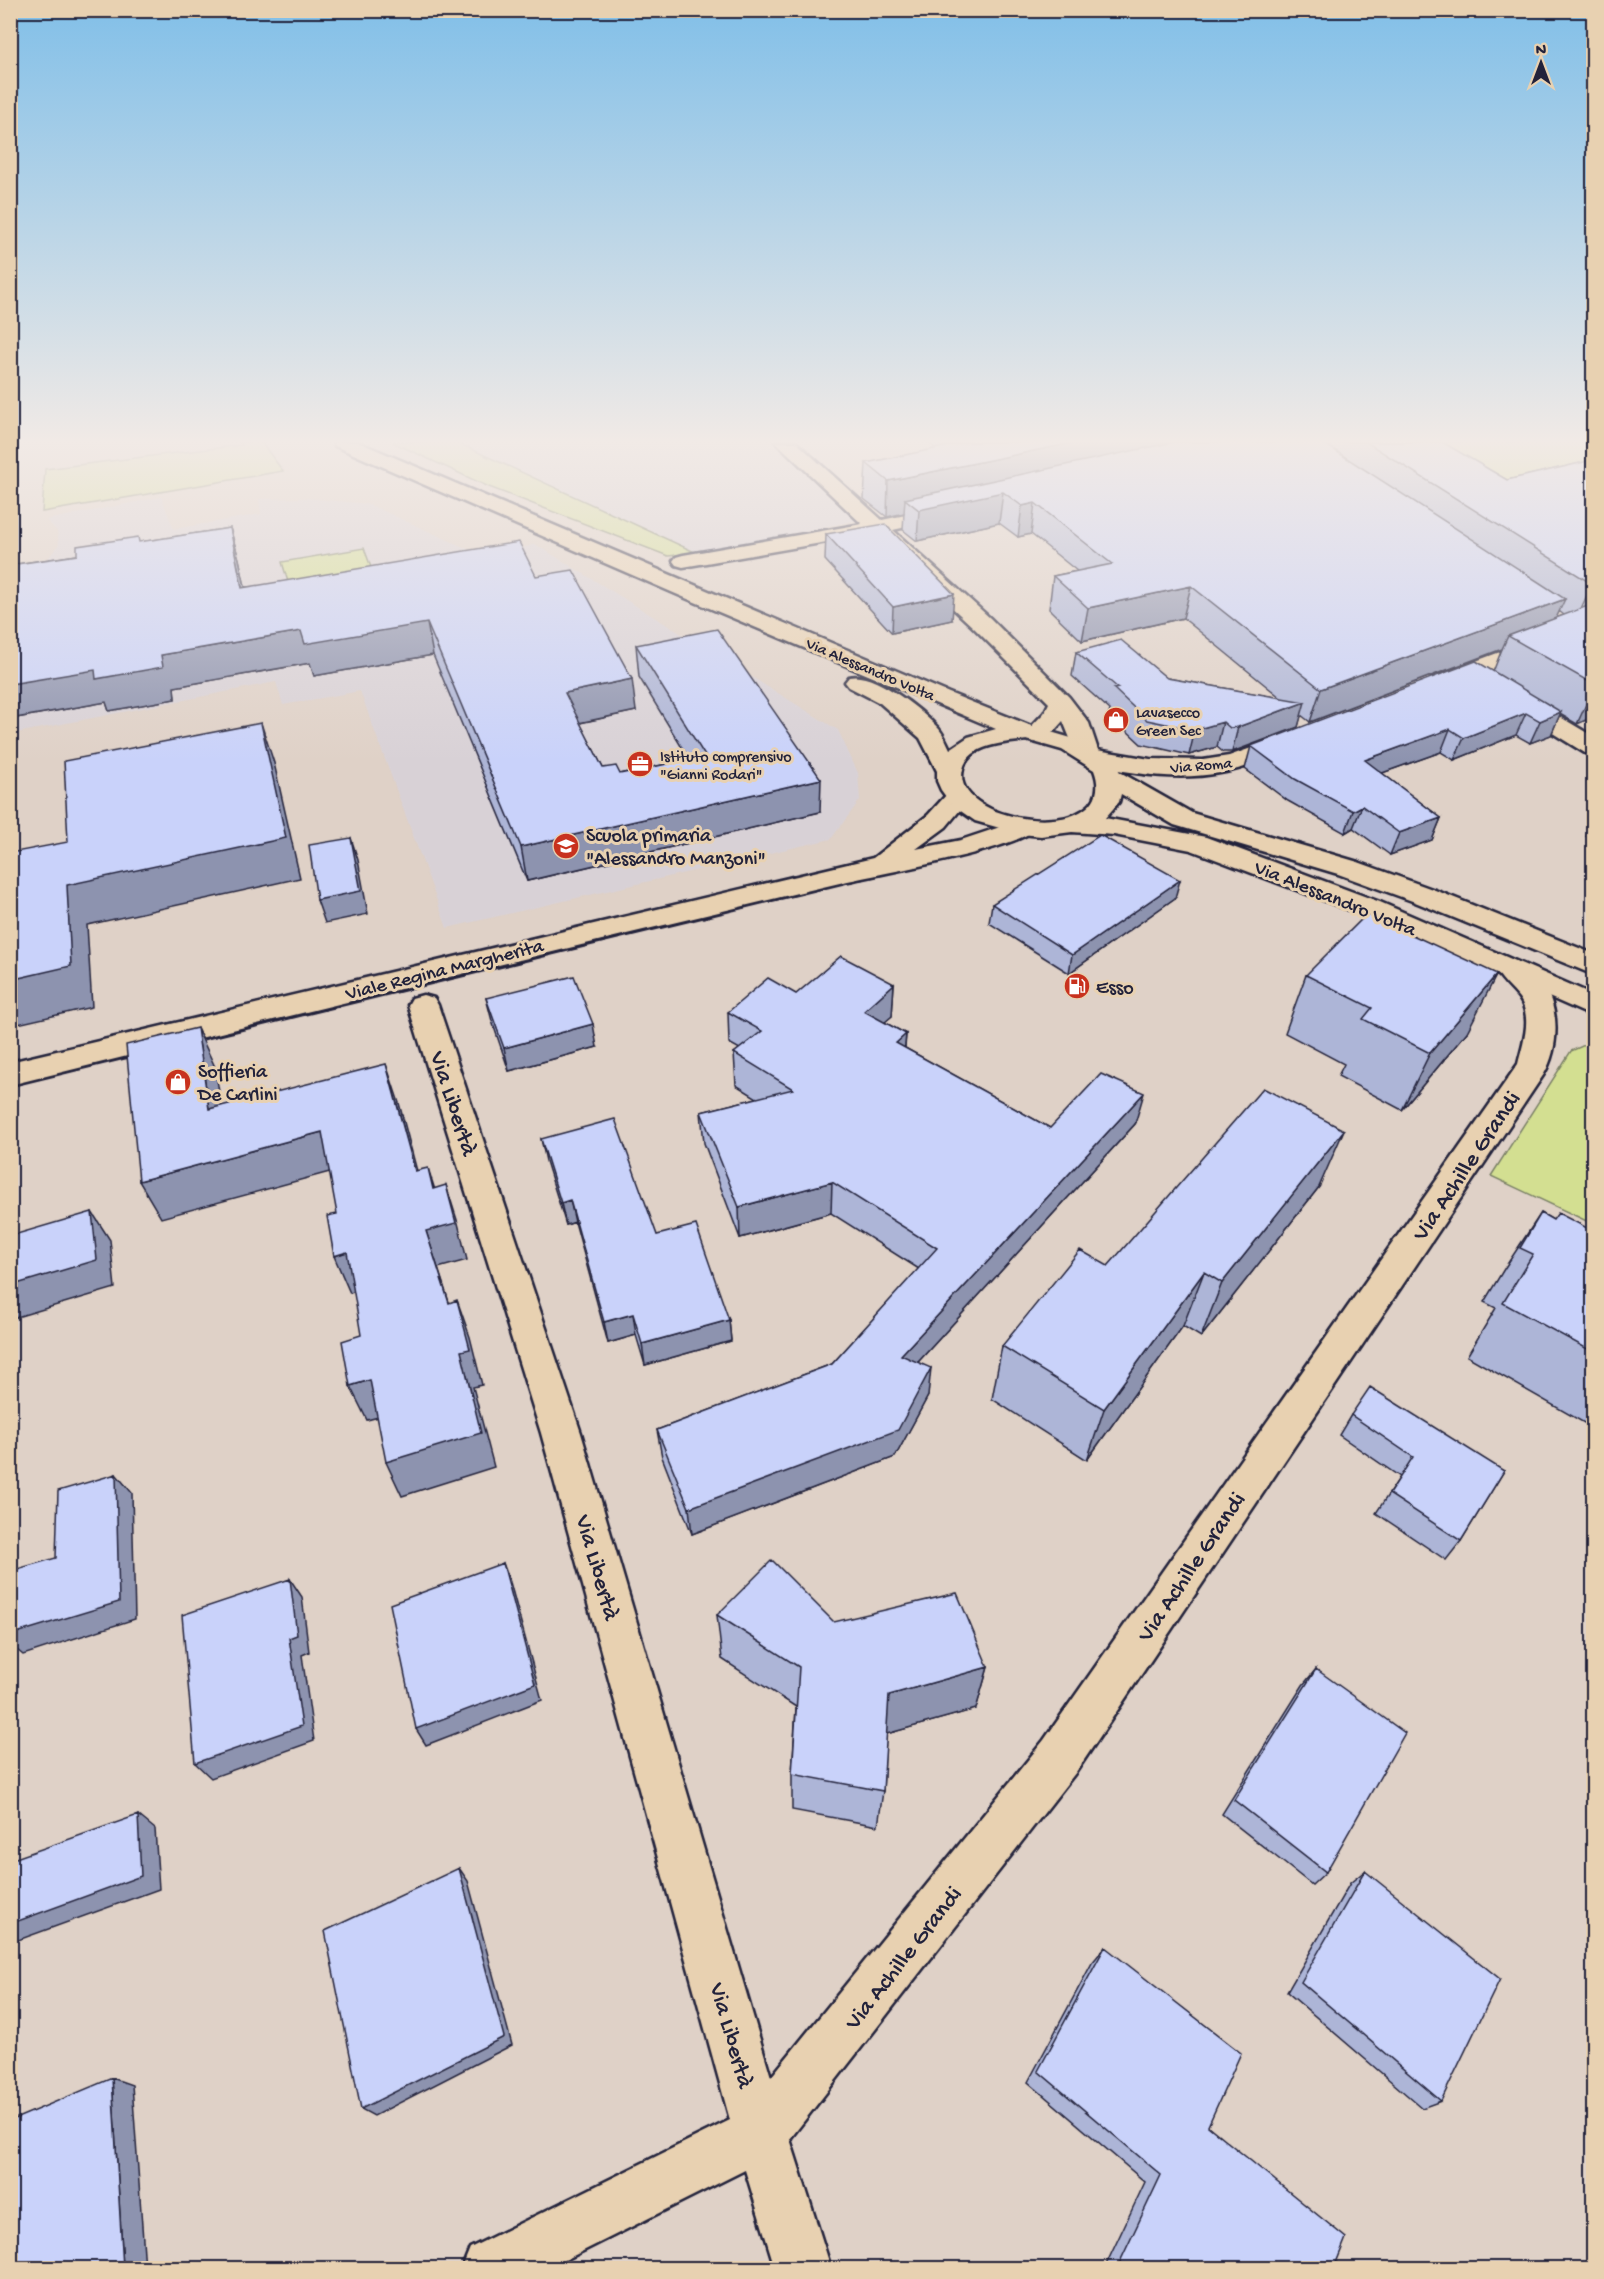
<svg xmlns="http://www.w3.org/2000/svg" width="1604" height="2279" font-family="'Gochi Hand',sans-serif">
<rect width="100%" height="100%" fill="#dfd1c7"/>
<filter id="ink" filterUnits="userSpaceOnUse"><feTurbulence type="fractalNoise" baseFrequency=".0167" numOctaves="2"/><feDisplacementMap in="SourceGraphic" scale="12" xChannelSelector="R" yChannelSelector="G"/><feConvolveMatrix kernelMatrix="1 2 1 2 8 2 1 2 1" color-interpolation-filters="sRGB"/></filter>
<g filter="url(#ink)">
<!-- built -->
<path fill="#d8d1d6" d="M456,442h321l81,78 -161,33z
M161,497l13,32 87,-15 -2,-15 46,-1 63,6 122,55 45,-15 303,186 20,43 2,27 -29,39 -384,89 -87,-237 -77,14 -7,-23 -265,52v-163l32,-6 16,-21 -2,-13 -11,-11z"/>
<!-- green -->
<path fill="#d3df91" stroke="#7a8066" stroke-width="1.5" d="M239,442h22l22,29 -241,41 3,-43 197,-24z
M392,442h64l241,111 -29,3 -179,-69z
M1377,442h216v46l-98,26z
M364,548l14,39 -84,15 -12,-40z
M1589,1043l5,1 -1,180 -102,-48 80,-125z"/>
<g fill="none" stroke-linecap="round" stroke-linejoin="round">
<defs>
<path id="minor" d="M776,442h20l86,78 66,-14 7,2 3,4 -3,4 -62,14 97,88 79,79 20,26 10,30 -3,5 -9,2 -9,-2 -15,-37c-11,12 -19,24 -37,19l-3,-5 21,-22 5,-10 -75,-75 -101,-94 -190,33 -7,-2 -3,-4 3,-4 7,-2 179,-31z
M1517,694l8,2 69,41v18l-9,-2 -76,-47 -4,-5 4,-5z
M1512,962c47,13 53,76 32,112l-468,698 -286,367 41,129h-56l-30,-98 -196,98h-87l8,-20 260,-128 -189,-687 -133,-428 4,-7 11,-3 11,3 4,7 143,428 190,644 273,-337 474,-676c5,-21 15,-47 1,-66 -7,-9 -16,-16 -22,-26l5,-7z"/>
<path id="tertiary" d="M1594,617v15l-145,55 -8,2 -8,-2 -4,-5 4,-5z
M1290,734l9,2 3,5 -3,5c-26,11 -51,22 -79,27 -42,8 -90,1 -132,-10l-4,-5 4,-5 9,-3 53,9 53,1 26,-4z
M957,790l9,3 4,5 -24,29 -30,22 45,-9 63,-21 9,2 4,6c-15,22 -159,47 -193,55 -278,66 -556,134 -834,203v-23l863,-204 55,-43 20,-22z"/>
<path id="secondary" d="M333,442h25l591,251 85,34 54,16 22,15 10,14 72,41 166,49 77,28 159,64v21l-179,-73 -77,-28 -164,-49 -53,-31 -2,8 -14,16 101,19 174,65 214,93v22l-234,-103 -169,-64 -77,-15 -42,-3 -31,4 -20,-2 -46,-13 -23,-16 -11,-15 -4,-9v-10l-17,-33 -40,-35 -31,-16 -4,-5 4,-5c25,-6 73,33 90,52 5,6 8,14 11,20l18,-12 28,-8 -320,-135 -341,-148zM1027,740l35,10 32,20c29,76 -146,56 -131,-1 7,-26 43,-26 64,-29z"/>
</defs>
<!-- minor casing -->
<use href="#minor" stroke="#22223b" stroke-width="5"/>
<!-- tertiary casing -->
<use href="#tertiary" stroke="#22223b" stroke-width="5"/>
<!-- secondary casing -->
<use href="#secondary" stroke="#22223b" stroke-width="5"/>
<!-- minor -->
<use href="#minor" fill="#e8d1b1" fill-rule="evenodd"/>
<!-- tertiary -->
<use href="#tertiary" fill="#e8d1b1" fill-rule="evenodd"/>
<!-- secondary -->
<use href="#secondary" fill="#e8d1b1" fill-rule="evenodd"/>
</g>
<!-- wall -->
<path fill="#adb5d7" stroke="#22223b" stroke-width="1.5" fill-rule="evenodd" d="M928,442h514l65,38 86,-20v264l-7,-4 -9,4 -17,-10 -9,21 -21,8 -14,-8 -62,25 -13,-8 -59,21 59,45 -9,22 -42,15 -37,-27 -8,5 -57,-32 -43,-32 6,-23 242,-74 9,-23 -192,73 -9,-7 -3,12 -66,25h-9l-6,-5 -28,8 -48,-11 -32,-30 1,-4 -38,-34 4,-24 91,26 114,20 -98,-80 -101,23 -33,-32 4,-33 24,-5 -46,-37 -13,3 -19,-14 -82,18 -14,-11 1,-17 -17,4 -23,-18 2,-36 70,-14zM1559,611l5,4 -8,3z
M230,528l9,31 6,28 291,-11 100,135 -56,12 23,45 17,6 69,-15 -50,-82 -3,-32 184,167 -293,69 -94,-226 -119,21 -4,-13 -136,24 1,12 -66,12 -3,-9 -96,17v-154l67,-10 63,-13z
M826,534l126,86 -60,13 -67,-73z
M1593,821v19l-7,-4z
M1175,898l-106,75 -80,-50 3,-19z
M1306,975l161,57 -65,78 -64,-34 6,-12 -59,-31z
M894,984l-2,32 -8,6 22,12 -1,14 145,80 85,-4 -217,238 10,34 -33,61 -203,77 -30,-77 -5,-27 175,-66 87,-95 -88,-56 -91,25 -36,-95 -3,-31 56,-14 -21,-13 -2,-32 6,-4 -11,-6 -1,-31 68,-18z
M486,998l111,49 -88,24 -17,-50z
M541,1139l116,96 72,85 2,21 -86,24 -9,-30 -28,8 -33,-121 -9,3 -20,-64z
M1319,1187l-118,150 -18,-11 -96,134 -95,-61 10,-53 106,-80z
M1541,1213l12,7 40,11v197l-126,-72 29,-48 -12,-6 20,-33z
M1351,1415l153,56 -43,70 -15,19 -70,-47 24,-36 -61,-42z
M717,1615l271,52 -12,42 -90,25 -3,57 -5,35 -86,-16v-36l4,-67 -74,-48z
M1316,1669l10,203 -14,13 -90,-71 81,-129z
M1365,1871l76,230 -19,7 -135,-116 63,-109z
M1105,1947l103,179 126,142h-228l-1,-1 40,-85 -117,-100 64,-119z"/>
<!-- shaded-wall -->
<path fill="#8d93af" stroke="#22223b" stroke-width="1.5" d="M1077,442h158l-232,50 -4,31 -82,18 2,-31 -14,-11 -1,14 -17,4 1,-36z
M1035,503l-4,31 -13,3 4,-31z
M230,528l9,31 13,60 -10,-31z
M1592,584h1v32l-18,6z
M1191,586l-8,32 -101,23 6,-33z
M954,594l-2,26 -60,13 1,-26z
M1565,599l-15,32 -42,5 -6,13 -192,73 11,-33z
M427,623l6,32 -119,21 -4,-13 -136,24 1,12 -66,12 -3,-9 -96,17v-35l151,-29 140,-24z
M632,679l4,32 -67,14 -4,-32z
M1593,689v16l-7,15 -9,4z
M1305,702l-7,25 -66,25 6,-25z
M1561,712l-10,23 -21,8 10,-22z
M1526,713l-10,22 -62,25 10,-22z
M1223,722l-6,25 -28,8 6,-25z
M261,723l13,40 26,115 -213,47 5,82 -74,17 -1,-2 -7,1v-43l57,-95z
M1450,729l-9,23 -84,30 8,-22z
M821,779l-1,33 -293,69 -6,-34z
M1362,806l-9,22 -8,5 8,-22z
M1441,818l-9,22 -42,15 9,-22z
M351,838l7,22 10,54 -43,9 -8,-23z
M1180,880l-5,18 -106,75 3,-18z
M1497,974l-30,58 -65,78 28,-57z
M894,984l-2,32 -30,26 2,-31z
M593,1024l4,23 -88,24 -5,-23z
M197,1028l18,39 13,81 -19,-39z
M906,1034l-3,31 -7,-22z
M386,1064l13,39 28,106 -12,-38z
M1144,1093l-9,31 -237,260 3,-29z
M1344,1130l-25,57 -118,150 21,-54z
M322,1132l15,38 -176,48 -22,-37z
M428,1168l12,38 6,-21 12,38 9,37 -29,8 23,71 -35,-108 7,-42z
M832,1182l-1,31 -91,25 -1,-31z
M570,1200l5,22 -9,3 -5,-22z
M92,1212l18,28 5,48 -105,31v-33z
M347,1252l16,37 -13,4 -16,-37z
M1204,1272l-21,54 -96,134 17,-51z
M457,1300l13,37 12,48 -9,2 21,80 -92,29 -16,-34 75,-111z
M633,1314l3,21 -28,8 -4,-21z
M729,1320l2,21 -86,24 -3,-21z
M931,1368l-3,28 -33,61 -203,77 -3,-26z
M370,1380l16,35 -19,5 -17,-34z
M116,1474l16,19 3,126 -112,36 -13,-11v-9z
M503,1563l7,19 32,118 -116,45 -10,-16z
M290,1579l12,18 7,55 -7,3 12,86 -103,37 -16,-15 94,-125z
M988,1667l-12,42 -93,26 6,-40z
M138,1815l17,14 4,60 -149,54v-19z
M459,1868l9,13 44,164 -138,71 -13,-7z
M112,2078l20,7 13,183h-22z"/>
<!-- building -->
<path fill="#c9d2fa" stroke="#22223b" stroke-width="1.5" d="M968,442h109l-189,39 -22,-18z
M1174,442h148l243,157 -244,90 -130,-103 -103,22 -35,-32 59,-12 -77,-61 -13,3 -19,-14 -84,18 -14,-11z
M1366,442h76l65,38 86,-20v124h-1z
M885,524l69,70 -61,13 -67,-73z
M230,528l12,60 277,-46 17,34 37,-6 59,109 -67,14 38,75 13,-2 4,8 85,-18 -69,-111 81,-16 104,150 -300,68 -94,-224 -122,21 -4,-13 -140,24 2,12 -67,12 -1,-9 -85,14v-119l67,-10v-9l61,-9 1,5z
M1593,604v80l-85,-48z
M1121,640l46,38 138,24 -67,25 -8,1 -7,-6 -28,8 -48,-10 -33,-31 4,-1 -42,-36z
M1476,661l85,51 -21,9 -14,-8 -62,25 -14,-9 -85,31 76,58 -42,15 -37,-27 -9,5 -58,-32 -44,-33z
M261,723l25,115 -219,47 4,81 -61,14v-127l58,-11 -4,-81z
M1100,835l80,45 -108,75 -80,-51z
M351,838l10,53 -44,9 -8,-55z
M1367,914l130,60 -67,79 -67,-34 9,-11 -66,-33z
M841,956l53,28 -30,27 42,23 -10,9 154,85 51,-54 43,19 -243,262 30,13 -33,62 -209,78 -32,-78 175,-66 105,-116 -105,-66 -93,25 -38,-95 92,-23 -59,-36 28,-22 -34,-19 40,-34 28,16z
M574,976l19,48 -89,24 -18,-50z
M197,1028l12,81 177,-45 29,107 13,-3 5,21 13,-4 10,38 -30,8 23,72 8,-3 13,49 -9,2 20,82 -95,29 -16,-82 -20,6 -8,-45 19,-6 -14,-83 -13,4 -7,-40 10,-2 -15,-82 -183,49 -13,-136z
M1263,1088l81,42 -122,153 -18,-11 -100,137 -102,-63 78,-96 28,16z
M615,1119l42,116 39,-10 33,95 -87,24 -9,-30 -29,8 -34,-122 -9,3 -20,-64z
M92,1212l5,48 -87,26v-50z
M1541,1213l12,7 5,-7 35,18v121l-90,-49 30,-49 -13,-6z
M1370,1387l134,84 -43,70 -72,-47 24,-37 -62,-42z
M116,1474l3,128 -109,33v-64l46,-13 2,-67z
M772,1560l62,62 123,-29 31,74 -99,28 -6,96 -91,-17 7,-107 -82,-52z
M503,1563l32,121 -119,45 -26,-125z
M290,1579l7,56 -8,3 13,88 -107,37 -13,-148z
M1316,1669l89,64 -79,139 -92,-72z
M138,1815l3,61 -131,48v-64z
M459,1868l45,169 -143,72 -36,-178z
M1365,1871l135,108 -59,122 -140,-119z
M1105,1947l136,106 -33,73 138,112 -12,30h-210l-5,-4 42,-89 -123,-104z
M112,2078l11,190h-113v-147z"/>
</g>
<!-- sky -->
<linearGradient id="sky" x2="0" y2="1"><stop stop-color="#81bfe8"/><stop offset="0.58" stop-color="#f1eae6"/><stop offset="1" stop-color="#f1eae6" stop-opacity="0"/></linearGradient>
<rect width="1604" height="761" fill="url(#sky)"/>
<!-- icons -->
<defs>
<symbol id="shop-disc" viewBox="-11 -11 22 22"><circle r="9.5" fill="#c8321e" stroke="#e8d1b1"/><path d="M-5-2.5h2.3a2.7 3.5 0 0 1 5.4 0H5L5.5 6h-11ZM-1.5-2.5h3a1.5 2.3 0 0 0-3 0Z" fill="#fff"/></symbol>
<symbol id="office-disc" viewBox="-11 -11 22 22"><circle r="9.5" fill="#c8321e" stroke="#e8d1b1"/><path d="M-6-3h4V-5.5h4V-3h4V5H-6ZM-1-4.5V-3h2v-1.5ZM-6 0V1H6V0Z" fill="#fff"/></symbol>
<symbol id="school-disc" viewBox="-11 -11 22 22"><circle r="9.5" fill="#c8321e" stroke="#e8d1b1"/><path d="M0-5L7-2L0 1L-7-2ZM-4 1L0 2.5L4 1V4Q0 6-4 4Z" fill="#fff"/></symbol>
<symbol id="fuel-disc" viewBox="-11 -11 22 22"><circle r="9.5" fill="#c8321e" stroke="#e8d1b1"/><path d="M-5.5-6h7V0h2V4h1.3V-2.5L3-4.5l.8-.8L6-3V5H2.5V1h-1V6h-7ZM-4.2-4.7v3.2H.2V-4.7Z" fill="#fff"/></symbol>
</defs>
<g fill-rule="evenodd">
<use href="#shop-disc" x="1101" y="705" width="30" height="30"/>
<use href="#office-disc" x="625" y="749" width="30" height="30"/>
<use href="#school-disc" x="551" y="831" width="30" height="30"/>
<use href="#fuel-disc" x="1062" y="971" width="30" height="30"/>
<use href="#shop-disc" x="163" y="1067" width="30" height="30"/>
</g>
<g text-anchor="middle" stroke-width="6" stroke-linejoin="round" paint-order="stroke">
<!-- far-street labels -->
<g font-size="16" fill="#22223b" stroke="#e8d1b1">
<text transform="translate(871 668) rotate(23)" y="6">Via Alessandro Volta</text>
<text transform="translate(1201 764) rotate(-5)" y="6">Via Roma</text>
</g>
<!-- far-poi labels -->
<g font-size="16" fill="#22223b" stroke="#e8d1b1" text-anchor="start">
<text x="1136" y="717">Lavasecco<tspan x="1136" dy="18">Green Sec</tspan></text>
<text x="660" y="761">Istituto comprensivo<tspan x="660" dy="18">"Gianni Rodari"</tspan></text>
</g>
<!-- poi labels -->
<g font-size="20" fill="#22223b" stroke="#e8d1b1" text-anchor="start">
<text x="586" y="841">Scuola primaria<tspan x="586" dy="23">"Alessandro Manzoni"</tspan></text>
<text x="1096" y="993">Esso</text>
<text x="198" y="1077">Soffieria<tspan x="198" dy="23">De Carlini</tspan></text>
</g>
<!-- street labels -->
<g font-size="20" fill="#22223b" stroke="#e8d1b1">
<text transform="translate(1336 897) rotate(22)" y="7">Via Alessandro Volta</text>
<text transform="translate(444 968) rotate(-14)" y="7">Viale Regina Margherita</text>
</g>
<!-- near-street labels -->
<g font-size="24" fill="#22223b" stroke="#e8d1b1">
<text transform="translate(455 1103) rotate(72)" y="8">Via Libertà</text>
<text transform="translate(1465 1165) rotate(-56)" y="8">Via Achille Grandi</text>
<text transform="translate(1190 1566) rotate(-56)" y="8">Via Achille Grandi</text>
<text transform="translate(599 1567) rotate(74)" y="8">Via Libertà</text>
<text transform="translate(902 1957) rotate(-52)" y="8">Via Achille Grandi</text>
<text transform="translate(733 2035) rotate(74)" y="8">Via Libertà</text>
</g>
</g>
<!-- margin -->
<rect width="1604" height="2279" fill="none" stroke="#e8d1b1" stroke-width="36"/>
<rect x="18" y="18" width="1568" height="2243" fill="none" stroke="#22223b" stroke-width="2" filter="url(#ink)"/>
<!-- north arrow -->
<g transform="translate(1541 63)" stroke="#e8d1b1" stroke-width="4.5" paint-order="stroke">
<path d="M0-4.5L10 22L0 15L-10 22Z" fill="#22223b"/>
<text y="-9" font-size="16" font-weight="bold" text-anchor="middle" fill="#22223b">N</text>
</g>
</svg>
